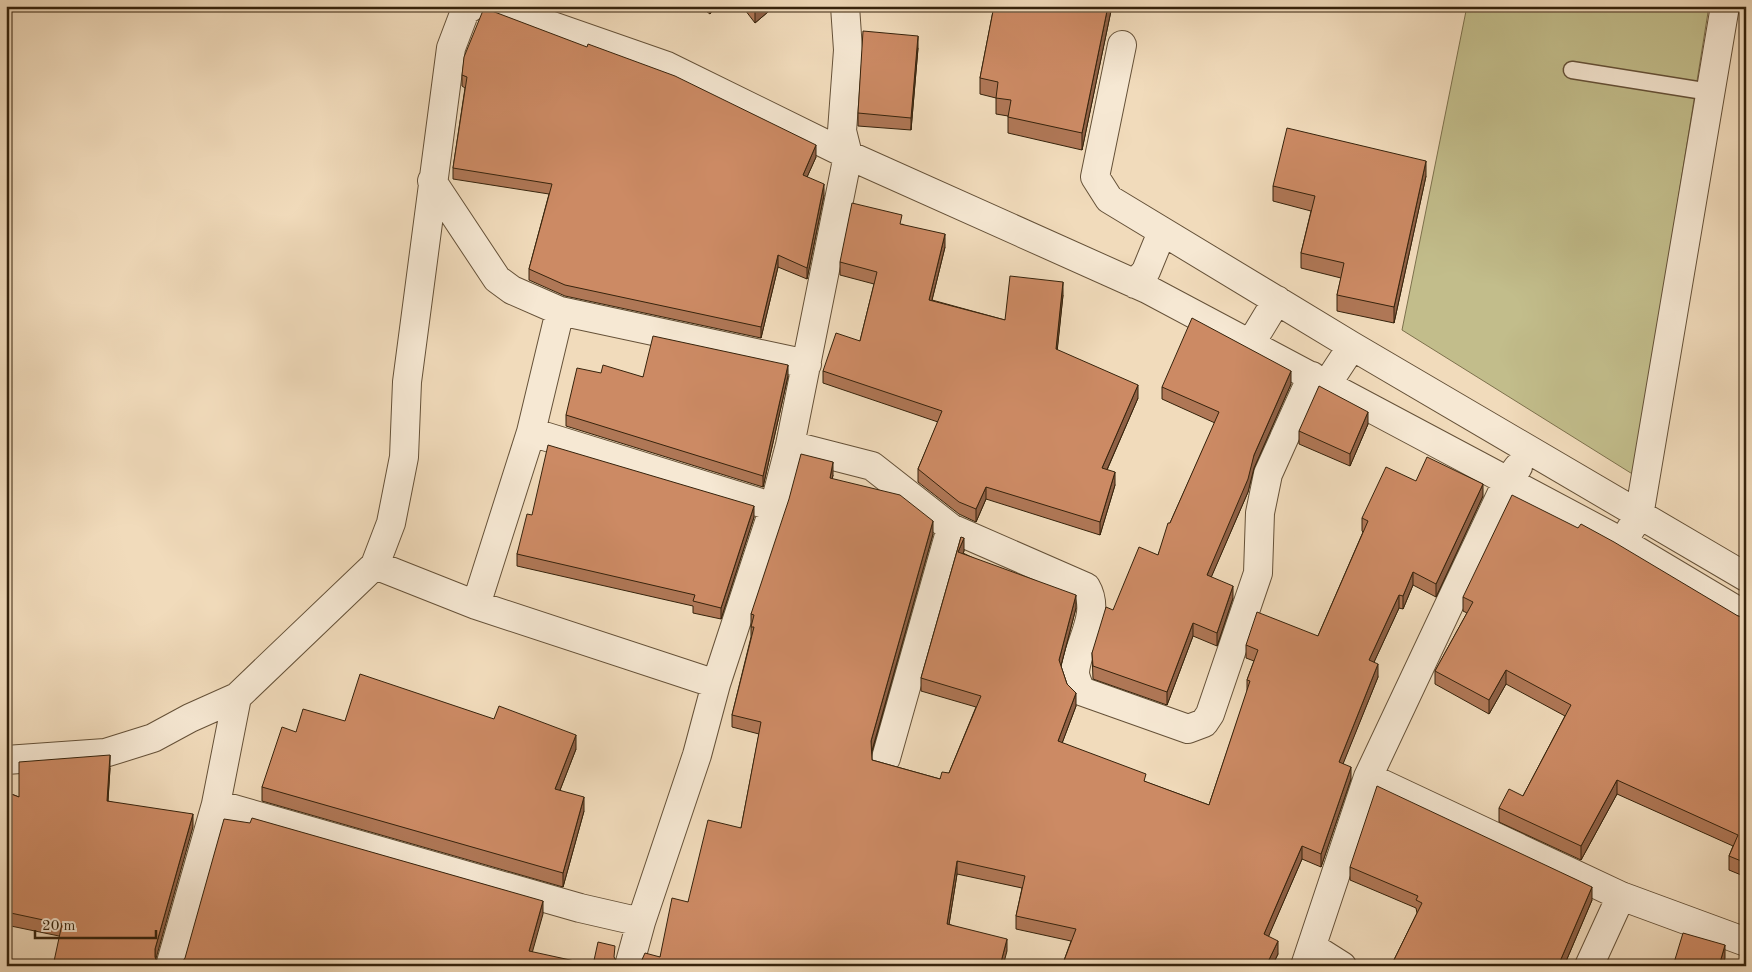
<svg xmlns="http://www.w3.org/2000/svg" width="1752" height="972" font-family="'Old Standard TT',serif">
<rect width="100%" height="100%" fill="#f1dbbb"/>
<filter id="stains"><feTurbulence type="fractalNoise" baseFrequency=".004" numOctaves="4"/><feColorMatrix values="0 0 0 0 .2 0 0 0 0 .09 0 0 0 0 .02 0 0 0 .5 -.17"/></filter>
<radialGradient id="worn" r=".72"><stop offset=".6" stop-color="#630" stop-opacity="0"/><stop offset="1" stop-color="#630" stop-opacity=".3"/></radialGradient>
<!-- green -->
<path fill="#c2bd8b" stroke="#7c704c" d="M1467,6h242l-75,469 -232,-145z"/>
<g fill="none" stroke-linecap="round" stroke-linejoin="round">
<defs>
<path id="lane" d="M1572,70l138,22"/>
<path id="street" d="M495,6l172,60 181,89 299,134 475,253 124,74
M1122,45l-27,132 14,22 243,147 394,231
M432,181l65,98 15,11 48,21 247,53
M1135,284l11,-13 16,-39
M1251,343l26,-43
M1327,384l25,-38
M531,432l243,75
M790,445l82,21 79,62 135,59c16,27 -9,58 -11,85 0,6 4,14 6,19l107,38 16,-6 6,-9 48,-141 2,-60 8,-39 44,-98
M1630,530l9,-14 86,-510
M375,565l101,40 240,79
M476,605l55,-173 29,-121
M886,758l65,-230
M6,760l99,-7 48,-15 37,-20 47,-21 138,-132 16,-42 13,-66 3,-75 44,-334 14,-37 8,-5
M1368,777l253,119 125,46
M216,804l21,-107
M1312,947l30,19
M170,966l46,-162 364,104 61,14
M629,966l12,-44 56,-167 19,-71 58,-177 16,-62 58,-290 -6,-24 6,-81 -3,-44
M1305,966l63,-189 139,-295 11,-15
M1589,966l32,-70"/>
</defs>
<!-- lane casing -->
<use href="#lane" stroke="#655138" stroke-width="19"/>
<!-- street casing -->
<use href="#street" stroke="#655138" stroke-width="30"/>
<!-- lane -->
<use href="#lane" stroke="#f6e8d3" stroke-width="16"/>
<!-- street -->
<use href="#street" stroke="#f6e8d3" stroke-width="28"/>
</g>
<!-- wall -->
<path fill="#af7756" stroke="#36230c" d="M699,6h16l-5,8z
M742,6h33l-20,17z
M994,6h118l-30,144 -74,-17v-17l-12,-2v-16l-16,-4v-16z
M918,48l-7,82 -53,-4v-13z
M462,75l354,82 -9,20 17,18 -17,84 -29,-12 -17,71 -196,-42 -36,-16v-11l20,-75 -96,-15v-11l12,-80 -3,-2z
M1426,176l-32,147 -57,-12v-16l4,-17 -40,-10v-15l10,-42 -38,-10v-15z
M902,224l43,23 -13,53 73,20 58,-25 -6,55 81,48 -31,72 8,15 -15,50 -114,-36 -10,23 -17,-8 -41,-32v-13l20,-47 -115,-39v-12l37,-30 14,-57 -34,-9v-13z
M601,373l42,4 145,-1 -25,111 -197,-61v-11z
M1291,384l-37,84 -6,24 -37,85 22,21 -16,48 -24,-10 -26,69 -74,-26 -1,-26 21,-43 45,-55 12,-32 45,-100 -53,-24v-12z
M1368,424l-18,42 -51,-22v-13z
M833,475l-1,4 101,55 -61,218v8l68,19 9,-6 27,-66 -55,-16v-13l40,-141 3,14 -1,2 113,55 -15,58 6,18 9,22 -14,37 84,39 63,23 38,-113v-12l7,-19 -8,-3v-13l72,-9 45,-104 -1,-1v-13l54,-37 67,15 -47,101 -23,-12 -10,24 -4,-1 -25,54 4,15 -35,86 8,16 -30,88 -19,-8 -34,78 10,17 -6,12h-210l9,-25 -55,-12v-13l6,-28 -65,-14 -8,50 58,27 -347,6 28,-55 53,-74 18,-94 -27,-7v-12l19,-78v-23z
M532,515l222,2 -33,102 -28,-6v-7l-176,-40v-12z
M1463,597l275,19 8,2v259l-17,-7v-14l4,-10 -116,-52 -36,66 -82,-38v-14l24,-12 42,-80 -59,-32 -17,30 -54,-30v-13l32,-58 -4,-2z
M296,732l280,17 -16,41 24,21 -21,76 -301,-86v-14z
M110,768l-2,33 85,26 -134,109 -53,-11v-133l13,5z
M1350,867l242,33 -28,66h-173l26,-53 -1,-5 -66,-28z"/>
<!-- shaded-wall -->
<path fill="#8f6146" stroke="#36230c" d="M710,6h5l-5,8z
M756,6h19l-20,17v-16z
M1108,6h4l-30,144v-17z
M918,36v12l-7,82v-12z
M816,145v12l-13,29v-11z
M1426,161v15l-32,147v-16z
M824,184v11l-17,84v-11z
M945,234v13l-16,65v-12z
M778,255v12l-17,71v-11z
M1063,282v13l-7,67v-13z
M788,365v11l-25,111v-11z
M1291,371v13l-37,84 -6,24 -41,95v-12l47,-120z
M1138,385v13l-36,83v-13z
M1368,412v12l-18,42v-12z
M833,462v13l-3,16v-13z
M1115,472v13l-15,50v-13z
M1483,484v12l-47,101v-13z
M986,487v12l-10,23v-13z
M754,506v11l-33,102v-11z
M933,521v13l-62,220v-13z
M964,538v13l-6,13v-12z
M1413,572v13l-10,24v-13z
M1233,586v12l-16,48v-13z
M1076,595v13l-17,65v-13z
M1399,595v13l-30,65v-13z
M1193,623v13l-26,69v-13z
M1378,664v13l-39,97v-12z
M1506,670v14l-17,30v-14z
M1076,693v13l-18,48v-13z
M576,735v14l-21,54v-14z
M110,755v13l-3,46v-13z
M1351,767v12l-30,88v-13z
M1617,780v14l-36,66v-14z
M584,797v14l-21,76v-14z
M193,814v13l-38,135v-13z
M1302,846v13l-38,88v-13z
M957,861v13l-10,63v-13z
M1592,887v13l-28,66h-6z
M543,901v13l-14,50v-13z
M1007,939v12l-4,15h-3z
M1278,941v13l-6,12h-6z
M1725,945v13l-2,8h-4z"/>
<!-- building -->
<path fill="#cc8a64" stroke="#36230c" d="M994,6h114l-26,127 -74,-16 3,-17 -15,-2 2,-16 -18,-4z
M484,8l103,39 1,-3 87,32 141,69 -13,30 21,9 -17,84 -29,-13 -17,72 -196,-42 -36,-16 23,-85 -99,-16 14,-91 -5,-2 2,-18z
M863,31l55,5 -7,82 -53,-5z
M1287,128l139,33 -32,146 -57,-12 7,-32 -43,-10 14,-57 -42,-10z
M852,203l50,12 -2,9 45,10 -16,66 76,20 5,-44 53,6 -7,67 82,36 -36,83 13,4 -15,50 -114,-35 -10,22 -17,-7 -41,-33 24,-58 -119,-40 13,-38 24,8 17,-69 -37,-10z
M1192,318l99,53 -37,84 -6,24 -41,96 26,11 -16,47 -24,-10 -26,69 -74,-26 -1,-13 14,-46 7,3 26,-63 19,8 10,-32h2l49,-111 -57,-25z
M653,336l135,29 -25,111 -197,-61 11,-47 24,5 2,-8 40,12z
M1319,386l49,26 -18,42 -51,-23z
M548,445l206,61 -33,102 -28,-7 2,-6 -178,-41 10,-40 5,1z
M801,454l32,8 -3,16 70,17 33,26 -62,220 1,19 68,19 2,-7 7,1 32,-77 -60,-18 40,-141 3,1 -6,14 118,43 -17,65 8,24 9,9 -18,48 88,33 -2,7 65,24 41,-124 -3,-1 11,-30 -12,-5 11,-33 61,24 50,-115 -6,-3 24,-51 30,14 11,-24 56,27 -47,100 -23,-12 -10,24 -4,-1 -30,65 9,4 -39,98 12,5 -30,87 -19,-8 -38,88 14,7 -12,25h-204l14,-37 -60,-13 9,-40 -68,-15 -10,63 60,15 -7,27h-363l3,-2 5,-11 15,4 12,-59 16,4 20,-82 33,8 20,-106 -29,-7 22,-88h-3l3,-12 -3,-1 38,-115z
M1512,495l66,33 3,-4 33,18 124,74 8,2v245l-17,-7 9,-21 -121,-55 -36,66 -82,-38 10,-19 14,7 48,-91 -65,-35 -17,30 -54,-29 38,-69 -10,-5z
M360,674l134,45 5,-13 77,29 -21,54 29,8 -21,76 -301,-86 20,-60 14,5 7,-23 42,12z
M110,755l-3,46 86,13 -38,135v8l3,7 4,2h-109l9,-42 -56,-12v-120l13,5v-35z
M1377,786l215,101 -34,79h-167l31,-63 -6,-3 2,-4 -68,-29z
M252,818l291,83 -14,50 64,14 5,-23 17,4 -1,11 4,7 3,2h-442l1,-1 5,-7 39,-139 26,4z
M1683,933l42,12 -6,21h-46z"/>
<!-- margin -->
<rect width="1752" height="972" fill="none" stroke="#f1dbbb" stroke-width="25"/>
<rect x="8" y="8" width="1737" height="957" fill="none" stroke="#36230c" stroke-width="2.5"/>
<rect x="12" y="12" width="1727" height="947" fill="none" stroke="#36230c"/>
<!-- scale -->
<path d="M35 930v8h121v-8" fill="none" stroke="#36230c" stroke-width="2.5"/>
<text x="42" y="930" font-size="15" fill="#36230c" stroke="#f6e8d3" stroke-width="4" paint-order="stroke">20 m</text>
<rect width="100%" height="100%" filter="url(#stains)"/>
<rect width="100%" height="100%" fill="url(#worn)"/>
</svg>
